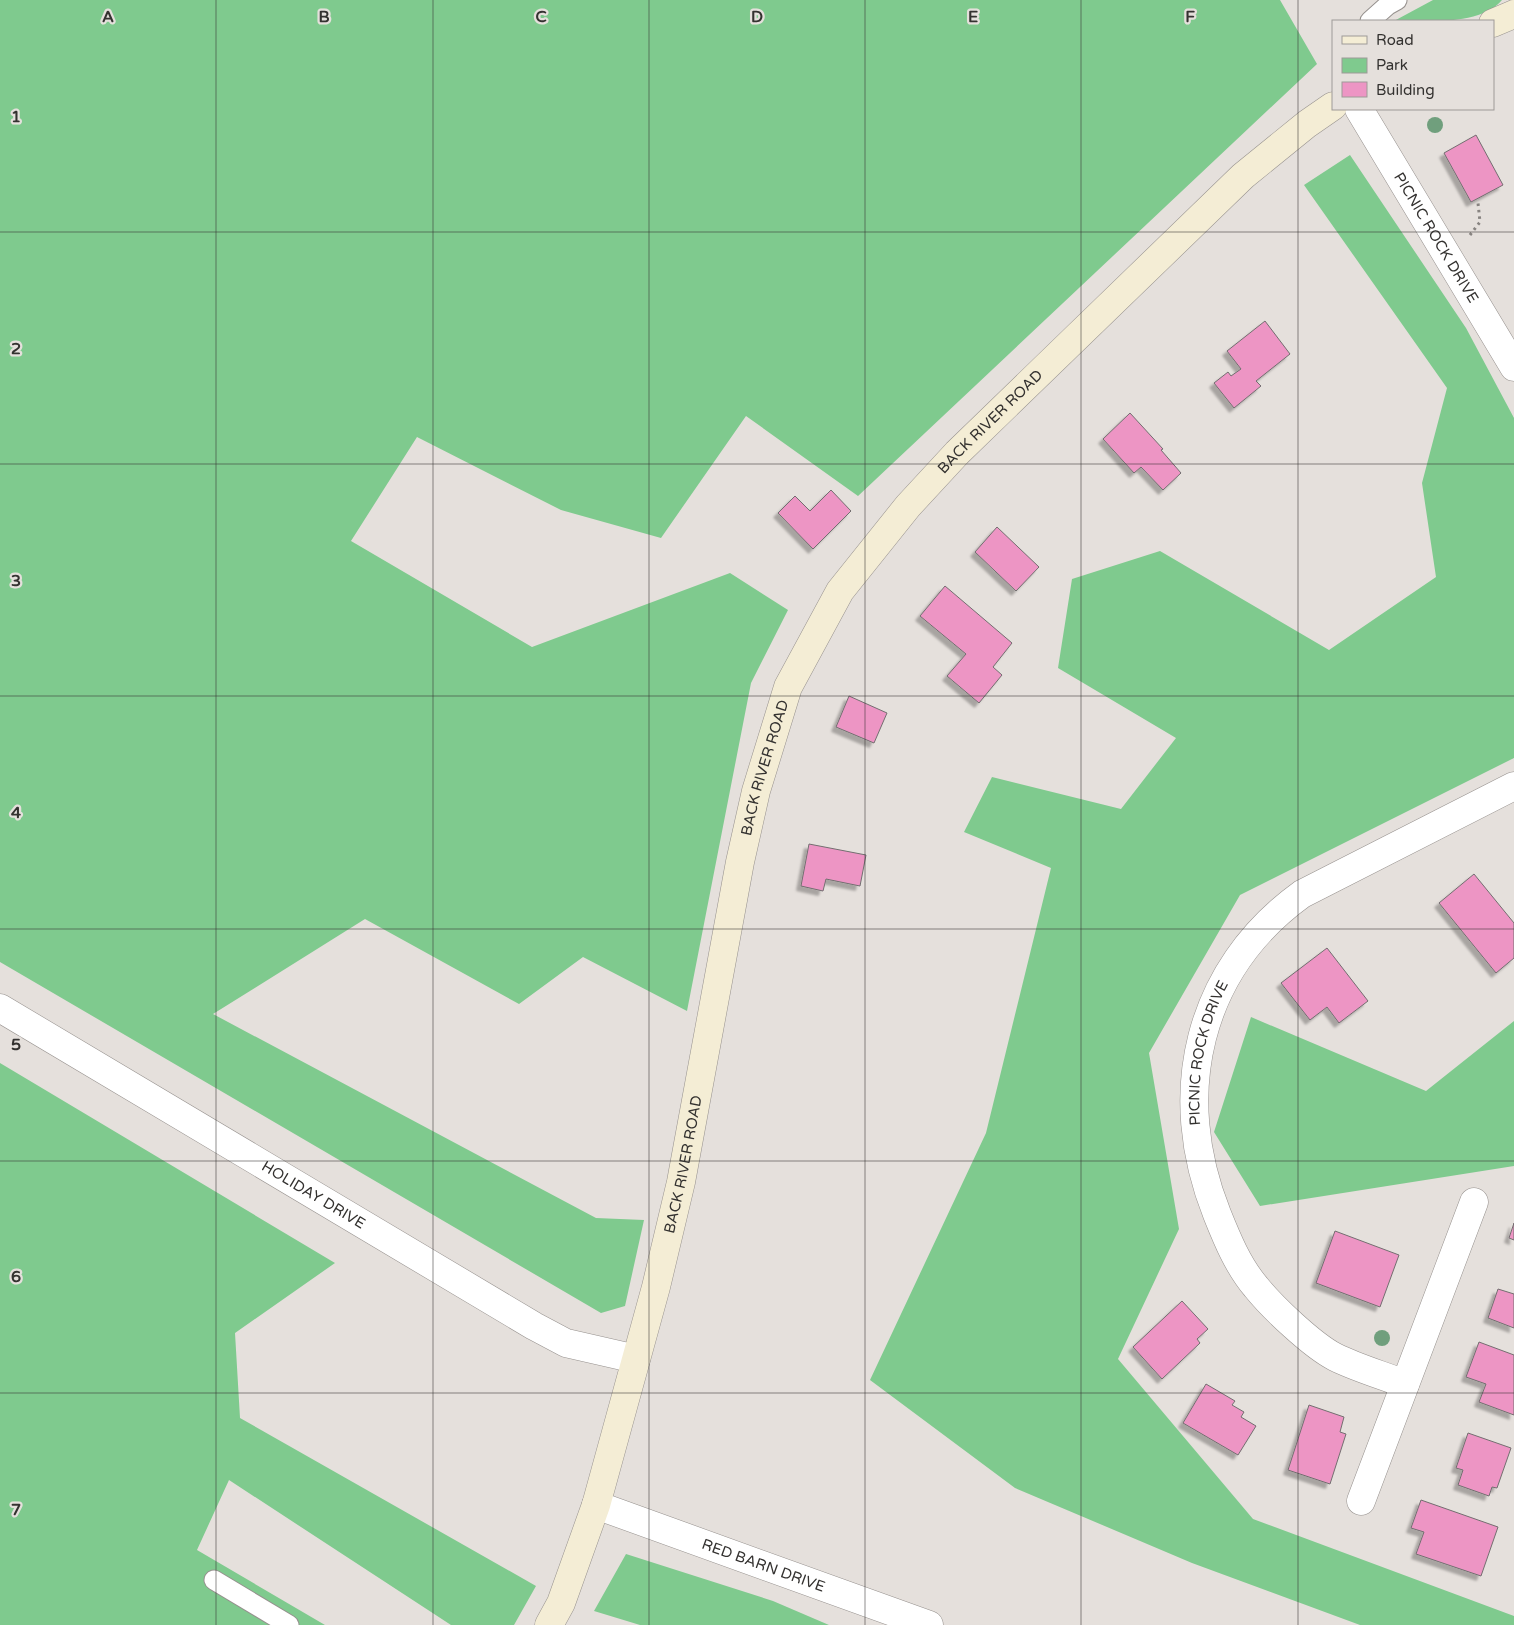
<svg xmlns="http://www.w3.org/2000/svg" width="1514" height="1625" font-family="'Varela Round',sans-serif">
<defs>
<filter id="shadow"><feDropShadow dx="-4.5" dy="4.5" stdDeviation="1" flood-color="#0004"/></filter>
</defs>
<rect width="100%" height="100%" fill="#e5e0dc"/>
<!-- green -->
<path fill="#7fca8e" d="M0,0h1280l37,64 -459,432 -112,-80 -85,122 -100,-28 -144,-73 -66,104 181,106 198,-74 58,37 -37,73 -64,328 -104,-54 -64,47 -154,-85 -152,95 383,204 48,2 -19,86 -24,7 -601,-351z
M1433,0h69c-21,26 -78,21 -108,21z
M1350,155l116,173 48,90v340l-274,137 -91,158 30,176 -61,130 135,160 261,97v9h-154l-168,-62 -177,-75 -145,-108 116,-247 65,-265 -87,-36 28,-55 129,32 55,-71 -118,-70 14,-89 88,-28 169,99 107,-73 -14,-94 25,-95 -143,-203z
M1251,1017l175,74 88,-70v145l-254,40 -46,-74z
M0,1063l335,200 -100,70 5,85 296,168 -22,39h-63l-222,-145 -32,70 128,75h-325z
M626,1554l147,47 56,24h-189l-46,-14z"/>
<!-- building -->
<path fill="#ed95c4" stroke="#736e70" filter="url(#shadow)" d="M1476,135l27,50 -32,17 -27,-49z
M1265,321l25,33 -34,27 5,5 -27,22 -20,-25 14,-11 3,4 10,-7 -14,-18z
M1130,413l33,36 -2,1 20,23 -18,17 -22,-23 -7,6 -31,-34z
M831,490l20,21 -38,38 -35,-36 17,-17 15,15z
M997,527l42,40 -23,24 -41,-39z
M945,586l67,57 -19,24 9,8 -23,28 -32,-27 19,-22 -46,-38z
M849,696l38,17 -13,30 -38,-16z
M809,844l57,11 -6,31 -34,-7 -3,12 -22,-5z
M1474,874l40,49v35l-18,15 -57,-70z
M1327,948l41,53 -29,22 -12,-16 -17,13 -29,-37z
M1514,1223v17l-5,-2z
M1335,1231l64,24 -19,52 -64,-24z
M1498,1289l16,5v34l-26,-10z
M1182,1301l26,28 -11,10 3,4 -38,36 -29,-32z
M1479,1342l35,13v60l-35,-13 7,-18 -20,-7z
M1206,1384l29,17 -3,4 12,7 -3,5 15,9 -18,29 -55,-32z
M1309,1405l35,12 -4,15 6,2 -16,50 -42,-14z
M1468,1433l43,15 -14,40 -5,-1 -3,9 -31,-11 5,-15 -7,-2z
M1421,1500l77,27 -17,49 -65,-22 8,-22 -13,-4z"/>
<g fill="none" stroke-linecap="round" stroke-linejoin="round">
<defs>
<path id="lane" d="M1370,21l18,-16 9,-5
M214,1580l75,45"/>
<g id="street">
<path id="s1" d="M1359,109l155,258"/>
<path id="s2" d="M0,1008l534,318 32,17 70,16"/>
<path id="s3" d="M1405,1384c-23,-9 -48,-16 -70,-27 -23,-12 -63,-50 -79,-70 -18,-21 -29,-48 -39,-73 -48,-120 -20,-244 85,-320l212,-108"/>
<path d="M1361,1501l113,-299"/>
<path id="s4" d="M596,1505l333,120"/>
</g>
<g id="secondary">
<path d="M1493,23l21,-9"/>
<path id="s5" d="M549,1625l12,-22 35,-98 60,-218 25,-105 59,-320 16,-71 32,-104 52,-96 68,-85 49,-53 286,-277 64,-52 26,-18"/>
</g>
</defs>
<!-- lane casing -->
<use href="#lane" stroke="#96918e" stroke-width="21"/>
<!-- street casing -->
<use href="#street" stroke="#96918e" stroke-width="29"/>
<!-- secondary casing -->
<use href="#secondary" stroke="#96918e" stroke-width="29"/>
<!-- path -->
<path stroke="#878380" stroke-width="3" stroke-dasharray="2.5 4" stroke-linecap="butt" d="M1470,235l10,-13 -2,-19"/>
<!-- lane -->
<use href="#lane" stroke="#fff" stroke-width="19"/>
<!-- street -->
<use href="#street" stroke="#fff" stroke-width="28"/>
<!-- secondary -->
<use href="#secondary" stroke="#f4edd5" stroke-width="28"/>
</g>
<!-- trees -->
<g fill="#709f7d">
<circle cx="1435" cy="125" r="8"/>
<circle cx="1382" cy="1338" r="8"/>
</g>
<!-- grid -->
<path fill="none" stroke="#343230" stroke-width="1" stroke-opacity="0.55" d="M216,0v1625M433,0v1625M649,0v1625M865,0v1625M1081,0v1625M1298,0v1625M0,232h1514M0,464h1514M0,696h1514M0,929h1514M0,1161h1514M0,1393h1514"/>
<g text-anchor="middle" stroke-width="4.5" stroke-linejoin="round" paint-order="stroke">
<!-- street labels -->
<g font-size="15" fill="#343230" stroke="#e5e0dc">
<text dy="5" stroke="none"><textPath href="#s1" startOffset="150">PICNIC ROCK DRIVE</textPath></text>
<text dy="5" stroke="none"><textPath href="#s5" startOffset="1306">BACK RIVER ROAD</textPath></text>
<text dy="5" stroke="none"><textPath href="#s5" startOffset="886">BACK RIVER ROAD</textPath></text>
<text dy="5" stroke="none"><textPath href="#s3" startOffset="430">PICNIC ROCK DRIVE</textPath></text>
<text dy="5" stroke="none"><textPath href="#s5" startOffset="481">BACK RIVER ROAD</textPath></text>
<text dy="5" stroke="none"><textPath href="#s2" startOffset="365">HOLIDAY DRIVE</textPath></text>
<text dy="5" stroke="none"><textPath href="#s4" startOffset="178">RED BARN DRIVE</textPath></text>
</g>
</g>
<g font-size="16" text-anchor="middle" font-weight="bold" fill="#343230" stroke="#e5e0dc" stroke-width="4.5" stroke-linejoin="round" paint-order="stroke">
<text x="108" y="22">A</text>
<text x="324" y="22">B</text>
<text x="541" y="22">C</text>
<text x="757" y="22">D</text>
<text x="973" y="22">E</text>
<text x="1190" y="22">F</text>
<text x="16" y="122">1</text>
<text x="16" y="354">2</text>
<text x="16" y="586">3</text>
<text x="16" y="818">4</text>
<text x="16" y="1050">5</text>
<text x="16" y="1282">6</text>
<text x="16" y="1515">7</text>
</g>
<!-- legend -->
<rect x="1332" y="20" width="162" height="90" fill="#e5e0dc" stroke="#9e9a97"/>
<rect x="1342" y="36" width="25" height="8" fill="#f4edd5" stroke="#9e9a97"/>
<text x="1376" y="45" font-size="15" fill="#343230">Road</text>
<rect x="1342" y="58" width="25" height="15" fill="#7fca8e" stroke="#9e9a97"/>
<text x="1376" y="70" font-size="15" fill="#343230">Park</text>
<rect x="1342" y="82" width="25" height="15" fill="#ed95c4" stroke="#9e9a97"/>
<text x="1376" y="95" font-size="15" fill="#343230">Building</text>
</svg>
